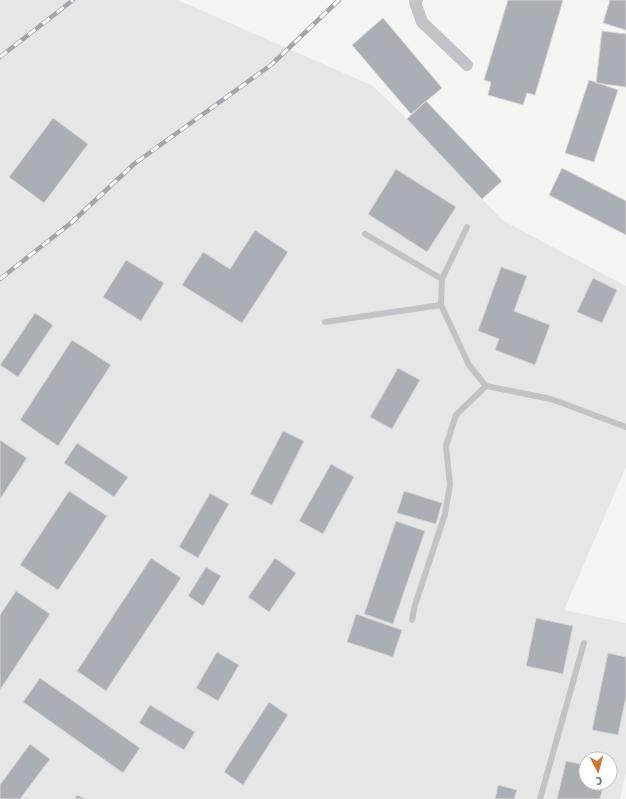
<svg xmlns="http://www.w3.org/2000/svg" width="626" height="799" font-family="'Fira Sans Condensed',sans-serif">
<rect width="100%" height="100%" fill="#f4f5f2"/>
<!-- built -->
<path fill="#e5e6e5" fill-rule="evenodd" d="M0,0h178l195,86 34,33 95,101 124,66v181l-62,143 62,13v149l-6,27h-620zM586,759h24v24h-24z"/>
<!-- building -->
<path fill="#aaaeb5" stroke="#d6d6d4" d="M508,0h55l-28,95 -8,-2 -4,12 -35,-10 3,-13 -7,-2z
M610,0h16v30l-23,-7z
M383,18l59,70 -31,26 -59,-69z
M602,31l24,3v53l-30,-4z
M589,80l29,10 -24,72 -29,-9z
M426,101l76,80 -20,18 -75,-80z
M53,118l35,26 -44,59 -35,-26z
M562,168l64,33v34l-77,-40z
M396,169l60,38 -29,45 -59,-38z
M255,230l33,22 -46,71 -60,-38 21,-33 27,17z
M126,260l38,23 -23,38 -38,-24z
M501,267l26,9 -13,35 36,14 -15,40 -40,-15 4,-11 -21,-8z
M593,278l24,12 -15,33 -25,-11z
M35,313l18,12 -35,52 -18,-12z
M72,340l39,25 -53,81 -38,-26z
M398,368l22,12 -28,49 -22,-12z
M283,431l21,10 -32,64 -22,-11z
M0,440l27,18 -27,41z
M77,443l51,34 -14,20 -50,-34z
M331,464l23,13 -31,57 -24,-13z
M69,491l38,25 -49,74 -38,-25z
M404,491l38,12 -6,21 -39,-11z
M210,493l19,11 -31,54 -19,-11z
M396,521l29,10 -32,93 -29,-10z
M151,558l30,20 -75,113 -29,-20z
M275,558l21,15 -27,39 -21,-15z
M206,567l15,9 -18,30 -15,-10z
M16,591l34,23 -50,76v-75z
M356,614l46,16 -9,27 -46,-15z
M536,618l37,8 -10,48 -37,-8z
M217,652l22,13 -21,36 -22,-13z
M608,653l18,4v40l-8,38 -26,-5z
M40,678l100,70 -17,25 -100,-71z
M269,702l19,13 -45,70 -19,-13z
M150,705l45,27 -11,18 -45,-27z
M30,744l20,15 -30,40h-20v-14z
M566,761l20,4v18h18l-4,16h-43z
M498,785l19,5 -3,9h-19z
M77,795l8,4h-10z"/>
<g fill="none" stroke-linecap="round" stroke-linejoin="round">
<!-- lane -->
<path stroke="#c1c3c7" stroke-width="6" d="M365,234l77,45
M441,305l1,-26 25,-52
M325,322l116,-17 28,60 17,21 65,13 75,28
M412,620l3,-15 30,-91 5,-29 -4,-39 10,-31 30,-29
M540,799l44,-156"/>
<!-- street -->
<path stroke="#c1c3c7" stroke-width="12" d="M417,0l-2,2 7,20 45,43"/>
<defs>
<path id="rail" d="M0,57l73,-57
M0,279l71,-56 63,-59 137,-99 68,-65"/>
</defs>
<!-- rail casing -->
<use href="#rail" stroke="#a2a5ab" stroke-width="4.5"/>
<!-- rail -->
<use href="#rail" stroke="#fff" stroke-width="3" stroke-dasharray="9" stroke-linecap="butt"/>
</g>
<!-- north arrow -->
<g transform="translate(598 771) rotate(174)"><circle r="19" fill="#ffffff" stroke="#c2c6cc"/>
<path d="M0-3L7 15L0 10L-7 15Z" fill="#d17436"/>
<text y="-6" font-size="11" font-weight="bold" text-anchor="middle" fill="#677080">С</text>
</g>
</svg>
